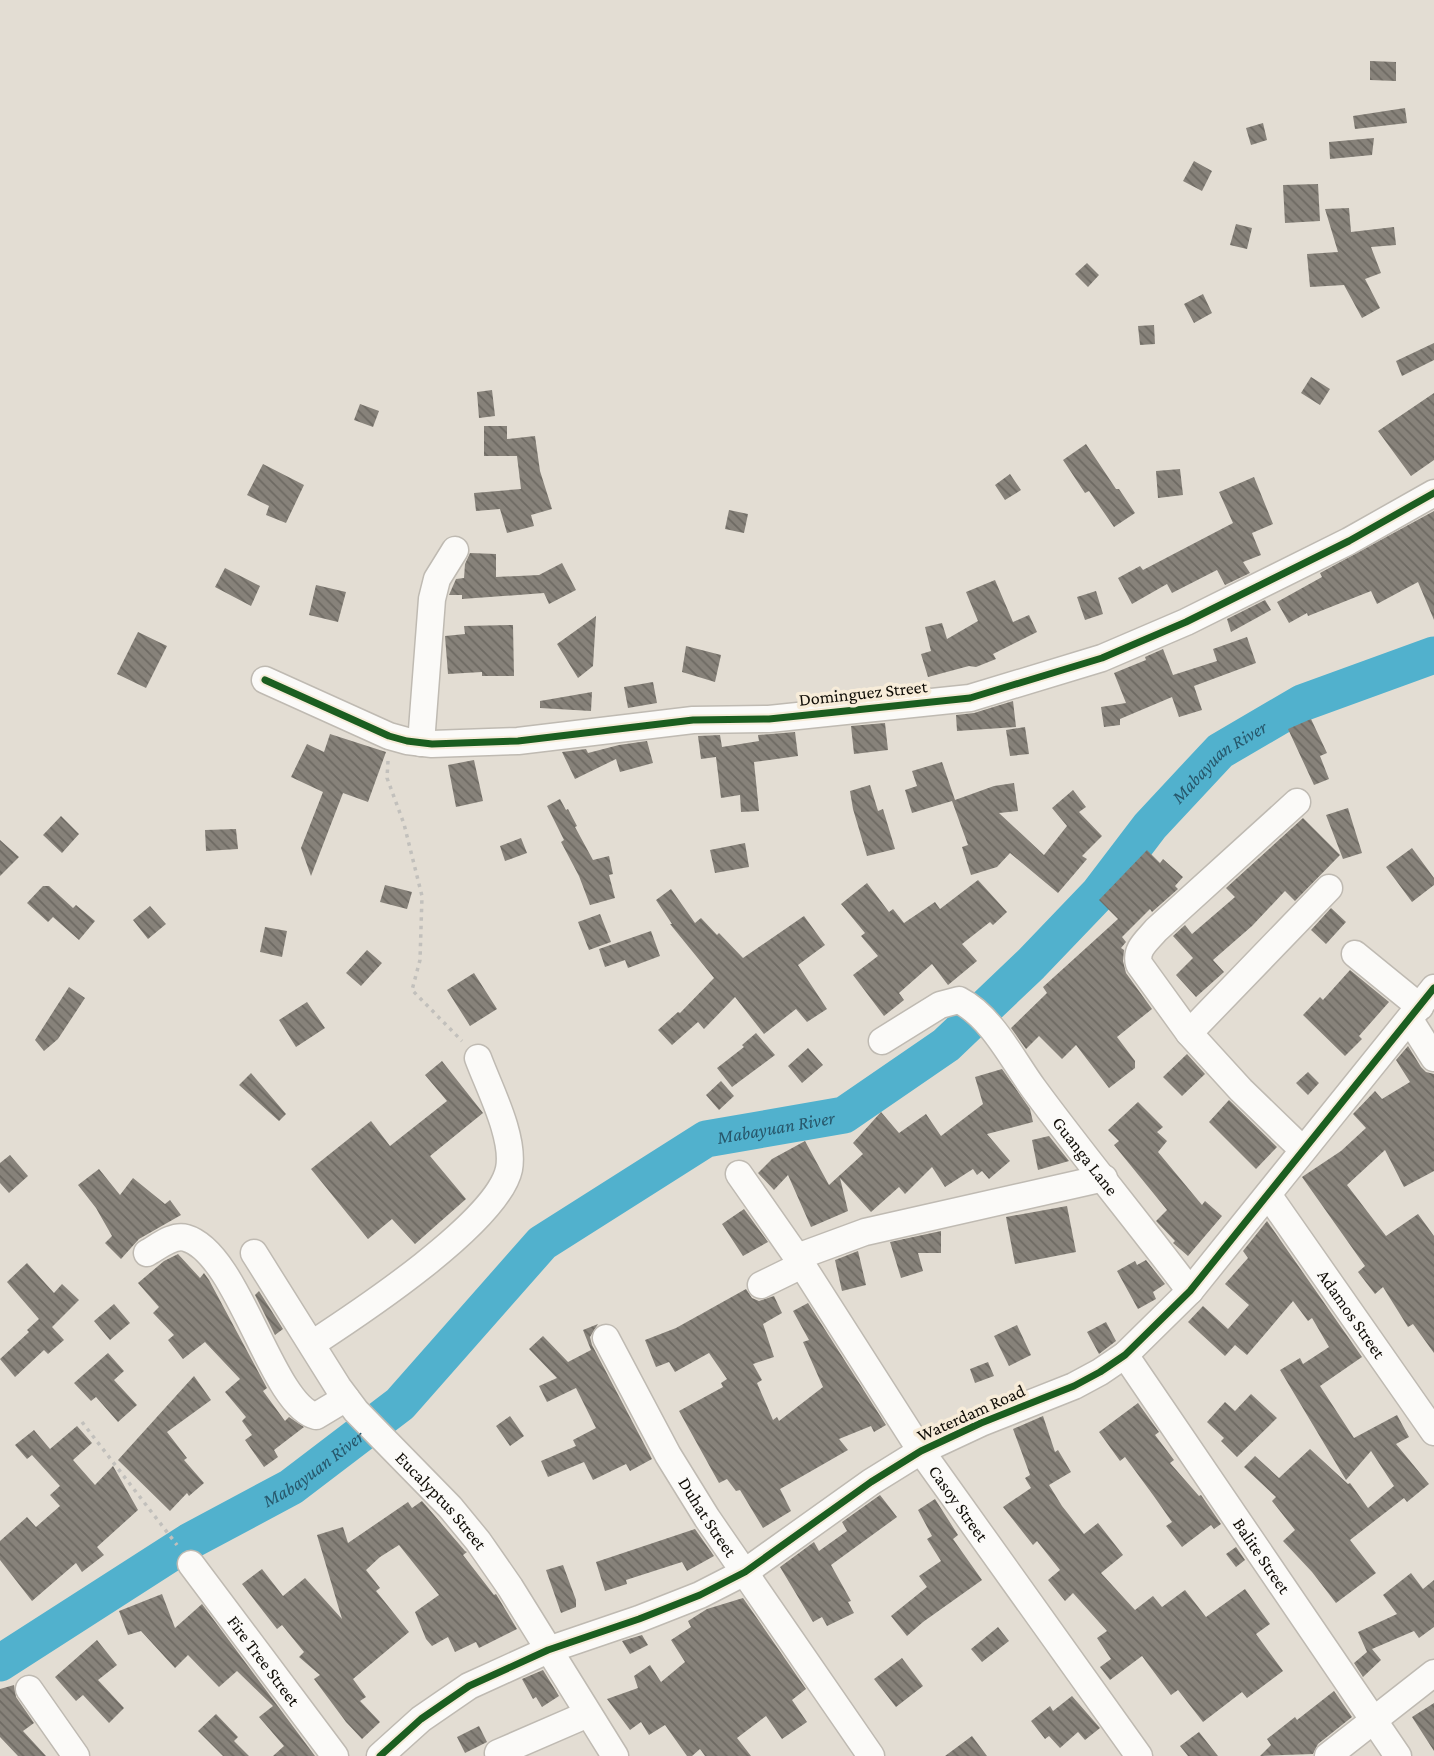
<svg xmlns="http://www.w3.org/2000/svg" width="1434" height="1756" font-family="'Crimson Pro',serif">
<defs>
<pattern id="building-back-hatch" width="6" height="6" patternUnits="userSpaceOnUse" patternTransform="scale(1.75)"><rect width="6" height="6" fill="#87827a"/><path d="M-1 5l2 2M0 0l6 6M5-1l2 2" fill="none" stroke="#6d6962"/></pattern>
</defs>
<rect width="100%" height="100%" fill="#e3ddd3"/>
<g fill="none" stroke-linecap="round" stroke-linejoin="round">
<!-- river -->
<path stroke="#51b1cd" stroke-width="37" id="s1" d="M0,1663l190,-122 101,-54 109,-83 142,-161 164,-104 138,-24 102,-70 85,-81 68,-71 51,-67 70,-75 82,-48 132,-48"/>
</g>
<!-- building -->
<path fill="url(#building-back-hatch)" d="M1370,61l26,1v19l-26,-1z
M1405,108l2,15 -52,6 -2,-13z
M1263,123l4,17 -16,5 -5,-17z
M1374,138l-2,17 -42,4 -1,-17z
M1194,161l18,10 -10,20 -19,-10z
M1318,184l2,37 -35,2 -2,-38z
M1349,208l2,24 43,-5 2,18 -25,2 10,26 -16,6 15,29 -18,10 -18,-33 -34,2 -3,-33 31,-2 -13,-43z
M1236,224l16,4 -5,21 -17,-4z
M1087,263l12,12 -11,12 -13,-13z
M1203,294l9,19 -18,10 -10,-19z
M1154,325l1,19 -15,1 -2,-19z
M1434,343v17l-32,16 -6,-15z
M1311,377l19,12 -10,16 -19,-12z
M492,390l3,26 -16,2 -2,-26z
M1434,393v67l-23,16 -33,-45z
M360,404l19,7 -6,16 -19,-7z
M484,426h23v13l28,-3 5,35 12,38 -21,6 3,11 -27,7 -7,-24 -24,2 -2,-18 47,-4 -4,-33h-33z
M1086,444l30,45h3l16,24 -21,14 -25,-36 -4,2 -22,-33z
M263,464l41,21 -18,38 -20,-8 3,-9 -22,-11z
M1180,469l3,26 -25,3 -2,-27z
M1010,474l11,16 -16,10 -10,-15z
M1254,477l19,47 -21,9 9,22 -18,7 7,11 -25,12 -8,-15 -45,23 -5,-9 -35,20 -14,-26 22,-12 3,4 90,-47 -14,-31z
M729,510l19,4 -4,19 -19,-4z
M1434,511v109l-16,-38 -41,22 -6,-13 -63,25 -1,-3 -18,10 -12,-21 45,-25 -2,-4z
M470,553l26,1v23l43,-2 23,-12 14,27 -27,14 -5,-11 -82,6v-4h-13l7,-16 8,-1 1,-14z
M225,568l35,18 -9,20 -36,-19z
M995,580l18,42 16,-7 8,17 -44,22 3,5 -20,8 -7,-1 -41,11 -7,-23 10,-3 -6,-24 17,-4 5,16 31,-18 -12,-29z
M316,585l30,7 -8,30 -29,-7z
M1096,591l7,23 -18,6 -8,-23z
M1265,600l6,10 -40,22 -4,-13z
M596,616l-3,50 -15,12 -21,-34z
M513,625l1,51h-32v-4l-34,2 -3,-38 20,-2 -1,-8z
M138,632l29,14 -21,42 -29,-14z
M1247,637l9,26 -62,23 8,24 -23,7 -7,-20 -52,22v6l-16,2 -3,-20 25,-4 -12,-30 32,-13 -1,-3 18,-8 10,26 44,-14 -4,-12z
M686,646l35,9 -6,27 -33,-10z
M653,682l4,21 -29,5 -4,-21z
M592,692l-1,19 -51,-3v-7z
M1013,701l3,26 -59,4 -1,-16 18,-2z
M1311,719l16,34 -7,3 9,23 -15,6 -26,-56z
M885,723l3,27 -34,4 -3,-28z
M1025,727l4,27 -19,2 -4,-26z
M795,732l3,24 -44,6 5,49 -18,1 -1,-17 -19,3 -5,-41 -15,2 -3,-23 22,-1 2,12 37,-6 -1,-6z
M330,734l56,18 -18,50 -25,-9 -32,83 -10,-28 22,-56 -32,-15 16,-33 17,8z
M647,741l6,22 -33,9 -4,-13 -41,20 -13,-27 24,-3 2,4 31,-8z
M474,760l9,41 -27,6 -8,-42z
M942,762l13,38 39,-14 20,-3 4,28 -19,2 45,42 23,-29 -15,-18 21,-18 13,17 -7,5 23,24 -20,20 5,3 -29,34 -48,-40 -13,14 -26,8 -9,-28 6,-2 -16,-44 -40,12 -7,-23 12,-4 -5,-15z
M870,785l8,26 5,-2 12,40 -28,7 -14,-47 -3,-18z
M560,799l6,11 2,-1 9,17 -2,1 18,33 16,-4 4,18 -4,1 6,23 -25,7 -11,-29 -18,-34 3,-2 -17,-34z
M1348,808l14,45 -19,6 -17,-44z
M61,816l18,18 -17,19 -19,-18z
M1303,818l37,37 -45,46 -10,-10 -33,35 -39,34 11,12 -28,25 -20,-22 17,-17 -20,-22 12,-11 7,9 43,-37 -9,-9z
M236,829l2,20 -32,2 -1,-21z
M521,838l6,15 -22,8 -5,-15z
M0,840l19,17 -19,19z
M745,843l4,24 -34,6 -5,-23z
M1412,848l22,30v7l-22,17 -26,-35z
M1147,850l13,13 3,-4 20,18 -8,9 3,3 -26,23 -2,-3 -28,28 4,5 -5,6 3,2 -1,11 3,12 26,36 -35,28 18,24v7l-26,20 -33,-43 -14,14 -23,-23 -13,13 -15,-21 36,-35 -4,-6 75,-68 -19,-19z
M978,880l29,32 -14,13 -3,-3 -28,22 15,17 -29,24 -16,-21 -33,29 5,7 -20,16 -31,-41 25,-19 -17,-20 4,-3 -24,-29 26,-21 22,29 4,-3 11,14 31,-21 5,7z
M385,885l27,7 -5,17 -27,-7z
M43,886h6l24,22 3,-3 19,16 -16,19 -26,-23 -5,5 -21,-19z
M671,889l24,34 6,-5 16,17 2,-2 24,25 61,-42 21,29 -27,20 29,44 -20,13 -11,-13 -32,25 -29,-37 -31,32 -6,-7 -26,23 -14,-15 20,-18 2,1 34,-35 -44,-54h2l-16,-24z
M150,906l16,18 -18,15 -15,-19z
M1331,908l15,14 -20,22 -15,-14z
M600,914l11,28 -22,8 -11,-28z
M265,927l22,4 -5,26 -22,-5z
M651,931l9,25 -32,12 -3,-8 -20,7 -6,-18z
M367,950l15,13 -21,23 -15,-13z
M1350,970l39,32 -30,34 3,3 -17,17 -42,-41 17,-18 3,3z
M474,973l23,36 -27,17 -23,-36z
M69,987l16,11 -27,41 -14,12 -9,-11z
M307,1002l18,26 -29,19 -17,-27z
M756,1033l19,22 -43,32 -15,-19 27,-21 -2,-2z
M1408,1046l13,21 5,5 8,2v97l-30,16 -19,-37 -38,35 39,51 32,-22 16,22v117l-21,-29 -5,3 -25,-40 -8,7 -17,-22 7,-6 -63,-89 39,-26 25,-23 -13,-14 22,-23 7,8 28,-17 -14,-22z
M808,1048l15,17 -21,18 -14,-17z
M1187,1054l18,20 -23,22 -19,-19z
M442,1061l41,52 -53,43 36,43 -51,45 -23,-25 -24,20 -57,-70 60,-48 19,25 57,-45 -22,-26z
M1002,1069l28,40 3,13 -46,12 23,27 -21,18 -7,-8 -5,4 -4,-6 -28,18 -13,-20 -27,27 -6,-7 -28,25 -31,-34 8,33 -37,16 -23,-52 -14,15 -16,-17 14,-14 33,-18 24,44 34,-31 -10,-11 28,-31 18,21 27,-19 15,22 42,-32 -8,-27z
M1308,1072l11,11 -11,12 -12,-12z
M251,1073l35,41 -7,7 -40,-36z
M721,1081l13,15 -15,14 -13,-15z
M1229,1100l48,47 -21,22 -47,-47z
M1138,1102l25,25 -6,5 10,9 -9,11 44,53 3,-4 17,15 -34,40 -15,-13 2,-2 -19,-20 11,-11 -53,-65 5,-4 -11,-11z
M1049,1136l20,25 -31,9 -6,-30z
M10,1155l18,21 -19,17 -9,-10v-20z
M99,1169l21,26 13,-17 32,26 5,-4 11,15 -42,24 -18,20 -16,-16 7,-7 -16,-28 -18,-23z
M1067,1206l9,46 -61,12 -9,-47z
M744,1209l24,33 -25,14 -21,-32z
M1267,1221l95,136 -42,29 34,52 43,-23 12,22 -13,7 33,40 -22,18 -3,-4 -54,42 26,33 -40,30 -24,-31 -29,-31 12,-11 -23,-29 4,-4 -32,-30 11,-11 24,22 31,-29 38,35 2,-1 18,25 26,-22 -23,-35 -25,29 -66,-110 20,-12 3,6 26,-17 -17,-29 -4,3 -15,-20 -46,54 -12,-10 -10,11 -37,-34 15,-16 25,23 21,-24 -24,-21 23,-26 -5,-7z
M941,1231v22h-23l5,18 -22,7 -11,-36z
M858,1251l8,34 -24,6 -7,-31z
M178,1254l22,24 4,-5 5,7 58,108 -4,3 22,30 4,-4 15,10 -30,23 4,7 -14,10 -19,-27 7,-5 -10,-14 4,-4 -21,-25 15,-13 -35,-37 -22,17 -15,-19 6,-5 -21,-22 6,-6 -21,-24 26,-22z
M1146,1260l19,24 -12,8 3,7 -18,10 -21,-38 18,-10 2,4z
M27,1263l27,30 8,-9 17,16 -27,27 12,13 -16,14 -4,-4 -29,27 -15,-18 29,-27 -2,-2 12,-11 -32,-37z
M746,1289l6,9 7,3 15,-5 8,17 -19,11 11,33 -21,7 9,16 -5,3 16,37 4,-3 2,4 44,-34 -20,-45 6,-2 -16,-29 15,-8 78,122 -12,7 -3,-6 -32,13 9,11 -68,39 11,22 -28,17 -23,-38 -4,1 -9,-12 -8,4 -40,-72 44,-24 -2,-4 6,-4 -18,-26 -34,19 -6,-10 -13,5 -11,-27 31,-12z
M259,1291l24,38 -8,6 -20,-40z
M114,1304l16,19 -20,17 -16,-19z
M1106,1322l10,19 -17,13 -12,-22z
M598,1324l-8,13 2,8 60,114 -22,12 -4,-7 -33,16 -9,-18 -36,15 -7,-16 35,-15 -3,-6 23,-12 -20,-40 -29,14 -8,-16 18,-8 -28,-29 14,-13 25,26 23,-12 -8,-20z
M1017,1325l14,30 -22,11 -15,-30z
M108,1353l16,18 -10,9 23,25 -19,17 -22,-25 -5,4 -17,-18z
M988,1362l6,14 -19,7 -5,-14z
M194,1376l17,24 -44,32 20,26 -3,2 20,23 -15,13 -2,-3 -17,18 -52,-51z
M1251,1394l26,24 -40,39 -16,-16 3,-3 -17,-16 18,-20 10,9z
M1138,1403l21,29 -4,3 19,25 -4,3 29,33 2,-1 20,29 -7,5 -3,-4 -29,22 -16,-21 6,-4 -19,-27 -28,-38 -5,4 -21,-29z
M510,1416l14,20 -14,10 -14,-20z
M1043,1416l12,36 3,-2 13,22 -22,13 13,21 22,28 14,-11 25,32 -22,18 34,37 18,-14 9,11 23,-17 21,27 39,-28 25,35 -14,10 27,37 -36,27 -5,-6 -39,30 -25,-32 -7,5 -29,-39 -32,24 -10,-13 11,-8 -14,-21 10,-7 -34,-38 -8,8 -17,-21 12,-10 -23,-29 -4,4 -30,-38 28,-19 -6,-10 5,-3 -17,-46z
M77,1426l15,17 -19,17 22,25 18,-19 25,44 -41,37 7,8 -22,17 -6,-9 -44,38 -32,-41v-19l27,-24 9,10 24,-21 -10,-11 10,-9 -28,-31 -5,4 -12,-14 19,-15 16,19z
M880,1495l17,22 -66,48 20,36 -3,1 6,11 -27,13 -5,-9 -9,5 -33,-55 34,-25 5,9 28,-20 -5,-9z
M935,1499l23,36 -5,4 29,41 -59,42 -16,14 -16,-20 36,-29 -8,-11 22,-15 -14,-22 5,-3 -14,-26z
M422,1501l43,50 2,1 -4,3 31,40 2,-1 21,35 -38,19 -3,-6 -21,10 -7,-15 -16,9 -6,-7 -11,-27 24,-17 -40,-50 -19,12 -14,13 14,18 -4,3 33,41 -56,47 13,18 -6,4 20,21 -18,17 -16,-17 -32,-43 6,-4 -21,-18 5,-5 -22,-27 -5,4 -35,-45 20,-15 21,27 22,-18 37,41 -25,-84 26,-8 5,16 60,-41 4,6z
M695,1529l19,27 -27,15 -5,-9 -56,18 1,4 -22,7 -9,-29z
M1236,1547l9,13 -9,7 -10,-13z
M563,1565l13,35v7l-15,6 -15,-43z
M1411,1573l12,16 11,-9v47l-15,11 -5,-7 -42,18 9,11 -18,17 -9,-14 13,-11 -9,-20 39,-18 -14,-19z
M162,1594l13,34 27,-24 113,152h-42l11,-10 -25,-29 14,-11 -36,-35 -18,16 -31,-32 -13,13 -34,-37 -13,4 -9,-24z
M743,1598l63,91 -14,11 15,22 -25,17 -16,-23 -29,22 14,18h-46l-5,-7 -8,7h-5l-22,-31 -16,10 -8,-13 -11,8 -23,-31 31,-11 -4,-12 16,-11 11,17 24,-20 -14,-22 20,-13 -3,-6 19,-12z
M998,1627l11,14 -27,21 -11,-13z
M642,1635l6,10 -18,9 -8,-13z
M97,1640l20,25 -19,15 26,28 -15,15 -26,-28 -7,6 -21,-24z
M902,1658l21,28 -27,21 -22,-28z
M543,1670l16,26 -17,11 -6,-10 -3,2 -11,-20z
M14,1685l2,12 18,26 -11,8 23,25h-28l-18,-19v-48z
M1334,1691l18,26 -34,27 -5,10 -53,2 11,-11 -4,-6 28,-22 2,3z
M1072,1696l28,32 -15,12 -7,-8 -18,16 -11,-12 -4,3 -14,-18 19,-15 3,5z
M1434,1703v48l-22,-34z
M216,1714l22,23 -4,4 15,15h-26l-25,-25z
M479,1726l8,16 -22,11 -8,-16z
M1199,1732l19,24h-30l-8,-10z
M972,1736l15,20h-42z"/>
<g fill="none" stroke-linecap="round" stroke-linejoin="round">
<defs>
<g id="minor">
<path d="M265,680l124,56 18,5 25,3 86,-3 175,-21 76,-1 201,-21 132,-40 84,-36 163,-81 85,-48"/>
<path d="M421,743l11,-144 5,-20 18,-29"/>
<path d="M1297,802l-141,128c-9,11 -21,19 -17,34l50,69 52,57 62,60"/>
<path d="M1355,954l65,53"/>
<path d="M1410,1020l24,38"/>
<path d="M1189,1033l140,-145"/>
<path id="s2" d="M882,1041l58,-36 19,-5c33,17 53,59 75,89 50,68 105,134 156,202"/>
<path id="s3" d="M739,1174l58,83 124,194 218,305"/>
<path id="s4" d="M1269,1196l165,236"/>
<path d="M147,1253c11,-6 26,-19 39,-15 53,15 85,167 130,178l30,-18"/>
<path id="s5" d="M254,1253l84,134 18,24 94,96 28,34 32,46 105,169"/>
<path d="M797,1257l68,-25 239,-54"/>
<path d="M761,1285l41,-20"/>
<path id="s6" d="M606,1338l62,117 39,63 164,238"/>
<path d="M312,1344c46,-30 186,-122 197,-175 6,-32 -20,-81 -31,-111"/>
<path id="s7" d="M1125,1355l273,401"/>
<path id="s8" d="M191,1564l144,192"/>
<path d="M29,1689l47,67"/>
<path d="M498,1753l90,-39"/>
<path d="M380,1756l41,-37 48,-33 79,-36 91,-31 61,-24 45,-23 126,-90 50,-31 60,-28 93,-37 26,-14 25,-17 65,-64 244,-303"/>
<path d="M1328,1756l106,-83"/>
</g>
</defs>
<!-- minor casing -->
<use href="#minor" stroke="#bfbab2" stroke-width="29"/>
<!-- path -->
<path stroke="#c2c0bc" stroke-width="3.5" stroke-dasharray="3.5 5" stroke-linecap="butt" d="M388,761l-1,17 17,46 18,72 -2,64 -8,30 50,51
M82,1422l95,123"/>
<!-- minor -->
<use href="#minor" stroke="#fbfaf8" stroke-width="26"/>
<defs>
<path id="cycleway" d="M265,680l124,56 18,5 25,3 86,-3 175,-21 76,-1 201,-21 132,-40 84,-36 163,-81 85,-48
M380,1756l41,-37 48,-33 79,-36 91,-31 61,-24 45,-23 126,-90 50,-31 60,-28 93,-37 26,-14 25,-17 65,-64 244,-303"/>
</defs>
<!-- cycleway casing -->
<use href="#cycleway" stroke="#f7ecd9" stroke-width="11"/>
<!-- cycleway -->
<use href="#cycleway" stroke="#1b5e20" stroke-width="7"/>
</g>
<g text-anchor="middle" stroke-width="7" stroke-linejoin="round" paint-order="stroke">
<!-- street labels -->
<g font-size="18" fill="#0f0c06" stroke="#f7ecd9">
<text transform="translate(863 693) rotate(-6)" y="6">Dominguez Street</text>
<text dy="6" stroke="none"><textPath href="#s2" startOffset="290">Guanga Lane</textPath></text>
<text dy="6" stroke="none"><textPath href="#s4" startOffset="144">Adamos Street</textPath></text>
<text transform="translate(971 1413) rotate(-24)" y="6">Waterdam Road</text>
<text dy="6" stroke="none"><textPath href="#s5" startOffset="312">Eucalyptus Street</textPath></text>
<text dy="6" stroke="none"><textPath href="#s3" startOffset="396">Casoy Street</textPath></text>
<text dy="6" stroke="none"><textPath href="#s6" startOffset="206">Duhat Street</textPath></text>
<text dy="6" stroke="none"><textPath href="#s7" startOffset="243">Balite Street</textPath></text>
<text dy="6" stroke="none"><textPath href="#s8" startOffset="121">Fire Tree Street</textPath></text>
</g>
<!-- water labels -->
<g font-size="19" font-style="italic" fill="#27576b" stroke="#f7ecd9">
<text dy="7" stroke="none"><textPath href="#s1" startOffset="1545">Mabayuan River</textPath></text>
<text dy="7" stroke="none"><textPath href="#s1" startOffset="957">Mabayuan River</textPath></text>
<text dy="7" stroke="none"><textPath href="#s1" startOffset="369">Mabayuan River</textPath></text>
</g>
</g>
</svg>
